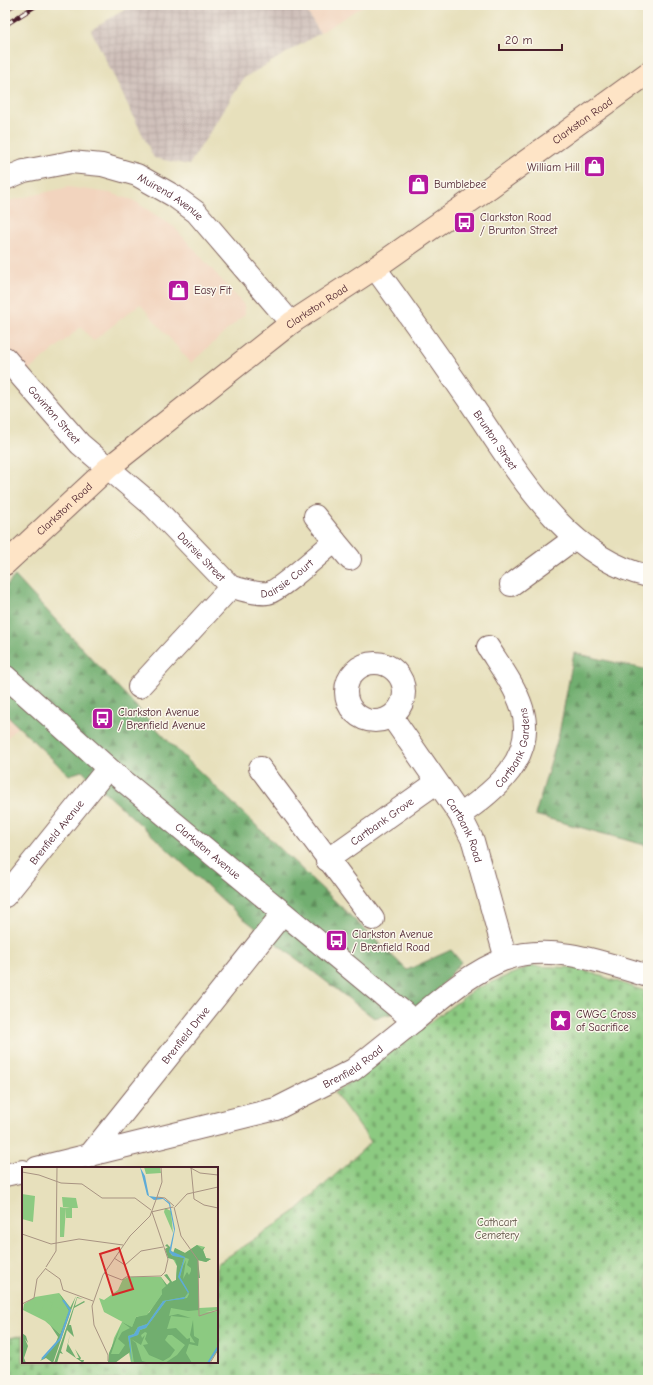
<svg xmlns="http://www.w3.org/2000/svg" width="653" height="1385" font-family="'Comic Neue',sans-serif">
<defs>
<pattern id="industrial-grid" width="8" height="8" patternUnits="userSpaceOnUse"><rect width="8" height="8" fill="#cfc0ba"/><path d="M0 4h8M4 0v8" fill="none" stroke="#b3a5a0"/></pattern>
<pattern id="forest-firs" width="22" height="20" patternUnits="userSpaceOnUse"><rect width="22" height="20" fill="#71ae6f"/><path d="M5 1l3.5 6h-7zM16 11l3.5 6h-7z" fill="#5f8d5b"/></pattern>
<pattern id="cemetery-stones" width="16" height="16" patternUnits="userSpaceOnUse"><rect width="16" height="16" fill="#8cca81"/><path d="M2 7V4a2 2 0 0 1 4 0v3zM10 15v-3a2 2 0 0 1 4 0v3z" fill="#7aad70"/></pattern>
</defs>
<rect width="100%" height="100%" fill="#fbf7ec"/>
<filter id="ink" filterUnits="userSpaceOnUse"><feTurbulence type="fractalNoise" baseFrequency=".025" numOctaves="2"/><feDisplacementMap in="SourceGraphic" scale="8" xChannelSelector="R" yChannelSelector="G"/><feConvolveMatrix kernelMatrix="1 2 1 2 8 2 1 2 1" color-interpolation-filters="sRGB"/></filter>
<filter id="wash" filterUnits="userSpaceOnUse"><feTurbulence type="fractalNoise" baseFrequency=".012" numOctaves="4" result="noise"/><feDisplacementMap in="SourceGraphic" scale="16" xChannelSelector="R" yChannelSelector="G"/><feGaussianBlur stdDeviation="0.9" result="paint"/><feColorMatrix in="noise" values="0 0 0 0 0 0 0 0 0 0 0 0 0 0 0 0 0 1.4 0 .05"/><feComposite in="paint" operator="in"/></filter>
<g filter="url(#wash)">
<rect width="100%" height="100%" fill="#e7e0bc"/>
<!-- built -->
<path fill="#f2d4be" d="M303,5h61l-44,28z
M68,187l42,6 23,7 41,27 71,79v8l-54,49 -51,-59 -47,37 -12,-14 -53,44 -23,-28v-141z
M5,714l13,12 -13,14z"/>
<!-- industrial -->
<path fill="url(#industrial-grid)" d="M132,5h171l17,28 -76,45 -55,87 -35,-7 -63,-128z"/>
<!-- forest -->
<path fill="url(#forest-firs)" stroke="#5e664d" d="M15,576l156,168 236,226 44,-20 10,12 -37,44 -50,12 -135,-103 -157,-144 -13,4 -64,-61v-127z
M574,653l74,17v176l-113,-31 24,-81z"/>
<!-- cemetery -->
<path fill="url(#cemetery-stones)" stroke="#6b7456" d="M531,966l46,2 71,24v388h-643v-41l18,-4v27h194v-98l80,-54 74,-68 -36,-49 140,-104z"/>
</g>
<g filter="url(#ink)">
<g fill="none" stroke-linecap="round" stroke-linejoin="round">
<defs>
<g id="minor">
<path id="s1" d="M5,179l19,-8 47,-9 31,3 35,10 37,21 22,16 95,111"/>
<path id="s2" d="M5,358l75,86 73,62 78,81 -92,100"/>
<path d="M315,516l20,25"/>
<path d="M511,585l64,-47"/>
<path id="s3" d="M231,587c11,2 26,8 37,6 11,-2 56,-43 67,-52l15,18"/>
<circle cx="375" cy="692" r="29"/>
<path id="s4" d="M392,717l68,98 13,26 33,118"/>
<path d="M260,768l113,151"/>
<path id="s5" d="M460,815c35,-24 77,-58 62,-107 -7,-22 -22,-42 -34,-61"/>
<path id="s6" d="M327,860l109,-77"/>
<path id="s7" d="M5,896l103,-128"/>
<path id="s8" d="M88,1157l195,-244"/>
<path id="s9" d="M37,1168l239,-59 77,-39 61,-49"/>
<path d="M5,1175l18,-4"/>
</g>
<g id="tertiary">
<path id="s10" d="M375,268c30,41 59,82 88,124 48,68 98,165 185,184"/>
<path id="s11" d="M5,676l103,92 306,253c28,-23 57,-49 91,-62 45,-17 100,4 143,17"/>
</g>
<g id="secondary">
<path id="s12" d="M5,564l103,-96 183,-145 84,-55 114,-80 159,-115"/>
</g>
</defs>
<!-- minor casing -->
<use href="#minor" stroke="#81635e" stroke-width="24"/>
<!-- tertiary casing -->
<use href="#tertiary" stroke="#81635e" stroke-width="24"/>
<!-- secondary casing -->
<use href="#secondary" stroke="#81635e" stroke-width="24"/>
<!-- minor -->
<use href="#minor" stroke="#fff" stroke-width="22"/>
<!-- tertiary -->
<use href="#tertiary" stroke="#fff" stroke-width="22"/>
<!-- secondary -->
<use href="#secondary" stroke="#fee4c6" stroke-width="22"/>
<defs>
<path id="rail" d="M5,10l9,-5
M5,25l32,-20"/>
</defs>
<!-- rail casing -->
<use href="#rail" stroke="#4a1f2b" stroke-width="4.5"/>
<!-- rail -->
<use href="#rail" stroke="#fbf7ec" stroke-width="3" stroke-dasharray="9" stroke-linecap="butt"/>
</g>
</g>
<!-- icons -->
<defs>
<symbol id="shop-square" viewBox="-11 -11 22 22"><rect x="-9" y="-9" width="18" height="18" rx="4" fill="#b5179e" stroke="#fbf7ec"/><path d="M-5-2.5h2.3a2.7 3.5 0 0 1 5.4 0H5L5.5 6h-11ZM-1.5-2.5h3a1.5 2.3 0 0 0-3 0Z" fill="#fff"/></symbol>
<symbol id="bus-square" viewBox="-11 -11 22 22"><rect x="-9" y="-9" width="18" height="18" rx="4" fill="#b5179e" stroke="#fbf7ec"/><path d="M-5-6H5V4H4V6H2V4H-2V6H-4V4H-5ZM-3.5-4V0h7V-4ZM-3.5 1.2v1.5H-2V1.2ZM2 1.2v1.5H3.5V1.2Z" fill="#fff"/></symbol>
<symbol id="sight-square" viewBox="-11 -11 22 22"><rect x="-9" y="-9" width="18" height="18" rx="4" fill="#b5179e" stroke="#fbf7ec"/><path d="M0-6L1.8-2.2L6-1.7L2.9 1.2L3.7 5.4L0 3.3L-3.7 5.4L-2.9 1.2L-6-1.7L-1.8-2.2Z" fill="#fff"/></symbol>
</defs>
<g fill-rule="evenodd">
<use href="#shop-square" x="582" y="154" width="25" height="25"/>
<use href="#shop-square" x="406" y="172" width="25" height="25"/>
<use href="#bus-square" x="452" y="210" width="25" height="25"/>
<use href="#shop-square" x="166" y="278" width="25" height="25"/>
<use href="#bus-square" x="90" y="706" width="25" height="25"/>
<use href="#bus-square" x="324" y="928" width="25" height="25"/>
<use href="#sight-square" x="548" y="1008" width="25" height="25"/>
</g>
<g text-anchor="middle" stroke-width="3" stroke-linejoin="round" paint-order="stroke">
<!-- street labels -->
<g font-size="11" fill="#4a1f2b" stroke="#fbf7ec">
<text dy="4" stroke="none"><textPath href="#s12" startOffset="729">Clarkston Road</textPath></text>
<text dy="4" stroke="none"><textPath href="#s1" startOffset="176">Muirend Avenue</textPath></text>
<text dy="4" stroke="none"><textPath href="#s12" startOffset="405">Clarkston Road</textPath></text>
<text dy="4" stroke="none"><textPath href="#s2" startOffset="75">Gavinton Street</textPath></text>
<text dy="4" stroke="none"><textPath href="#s10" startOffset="210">Brunton Street</textPath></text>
<text dy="4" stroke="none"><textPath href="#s12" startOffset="81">Clarkston Road</textPath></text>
<text dy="4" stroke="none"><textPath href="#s2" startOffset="280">Dairsie Street</textPath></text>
<text dy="4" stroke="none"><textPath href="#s3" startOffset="61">Dairsie Court</textPath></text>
<text dy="4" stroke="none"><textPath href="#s5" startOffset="90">Cartbank Gardens</textPath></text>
<text dy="4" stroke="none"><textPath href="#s6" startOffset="67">Cartbank Grove</textPath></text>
<text dy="4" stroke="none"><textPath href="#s4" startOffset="135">Cartbank Road</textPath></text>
<text dy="4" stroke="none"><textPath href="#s7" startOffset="82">Brenfield Avenue</textPath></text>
<text dy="4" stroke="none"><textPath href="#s11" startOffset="268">Clarkston Avenue</textPath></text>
<text dy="4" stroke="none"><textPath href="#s8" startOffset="156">Brenfield Drive</textPath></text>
<text dy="4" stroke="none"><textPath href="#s9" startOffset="334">Brenfield Road</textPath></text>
</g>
<!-- poi labels -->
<g font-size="11" fill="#4a1f2b" stroke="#fbf7ec" text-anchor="start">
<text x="580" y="171" text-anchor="end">William Hill</text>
<text x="434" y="188">Bumblebee</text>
<text x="480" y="221">Clarkston Road<tspan x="480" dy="13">/ Brunton Street</tspan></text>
<text x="194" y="294">Easy Fit</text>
<text x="118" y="716">Clarkston Avenue<tspan x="118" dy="13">/ Brenfield Avenue</tspan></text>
<text x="352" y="938">Clarkston Avenue<tspan x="352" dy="13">/ Brenfield Road</tspan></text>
<text x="576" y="1018">CWGC Cross<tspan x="576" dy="13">of Sacrifice</tspan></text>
</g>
<!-- park labels -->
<g font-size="11" fill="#5e5245" stroke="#fbf7ec">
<text x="497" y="1226">Cathcart<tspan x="497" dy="13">Cemetery</tspan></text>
</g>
</g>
<!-- overview -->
<g transform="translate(22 1167)">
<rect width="196" height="196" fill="#e7e0bc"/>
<path d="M122,0h16l1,6 -15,1zM0,27l13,2 -2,26 -11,-3zM38,40l6,1 -2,29h-4zM143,41l6,3 2,22 -9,-21zM175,78l8,2 -2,3 3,8 5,1 -5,3 -9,-2 2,48 19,-1v3l-13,2 13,-1v39l-9,13h-78l-2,-10 -21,10 6,-25 8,-16 27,-9 11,-22 1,-13 6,7 3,-3 -4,-8 6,8 4,-2 1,-14 -10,-17 2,-2 4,9 2,-8 10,5zM37,126l12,15 -11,26 -15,-13 -22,-11 1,-6 11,-7z" fill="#8cca81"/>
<path d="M145,77l3,3 1,8 13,3 -5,17 9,18 -3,4 -22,4 -16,23 -9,3 -4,7 -6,2 4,27 -2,-11 -15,11h-7l1,-10 12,-28 -10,29h8l6,-9 -7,-6 4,-7 8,-4 -8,-6 10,5 4,-10 13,-4 13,-19 -1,-17 6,8 3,-3 -6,-7 3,-1 5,8 4,-2 1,-14 -2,-6 -7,-2 -3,-9 3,-2 -3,-1zM175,78l5,4 3,-2 -2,3 3,8 5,1 -5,3 -8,-2 2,18h-2l1,32 -11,1 -17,-3 -2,8 9,-2 13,4 -20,-2 -4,13 9,-1 11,11 3,-1v4l5,1 -5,-8 3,-15 1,16 5,3 -1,7 -9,-2 -3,9 6,10h-27l12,-8 8,-10 -13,-10h-4l-3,5 10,10 -5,7 -7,4 -14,-6 -6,-10 5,-1 -3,-5 2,-6 -2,-1 -4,3 1,3 3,-3 -4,10 -10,-6 5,4 6,18 8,2h-16l-4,-26 8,-2 2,-5 6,-2 20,-27 21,-3 2,-4 -9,-17 3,-11 3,-6 -3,19 4,-7 2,3 2,-4v-3l-4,-3 2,-6 -17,-6 -2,-4 3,4 2,-5 10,5zM37,126l11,15 6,-12 -23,67 -7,-5 -6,3 15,-16 3,-8 -8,-12 10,9 9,-23zM55,130l6,2 -6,-1 -2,8 9,-5 1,1 -11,6 -5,17h2l3,12 -7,-7 -6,21 2,3 -3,-1 -3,10h-3zM0,166l4,3 2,7 -3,-4 3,7 -4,12 2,5h-4zM48,167l-2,10 8,14h3l-4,-9 6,9 -1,2h4l-1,3 -17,-12z" fill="#71ae6f"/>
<path d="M108,110h31l5,9 -6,5 2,3 -15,21 -11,2 -4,10 -28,-15 -5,-14 5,2 14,-10 5,-11z" fill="#8cca81"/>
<path d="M40,30l14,1 2,10h-6v10h-6v-10h4l-7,-1zM20,132l11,4 -7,16 -7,-3 5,-11 -6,11 -7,-3 5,-11 4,2zM32,139l12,6 -4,13 -14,-6z" fill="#8cca81"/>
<path d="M118,0l5,9 4,20 14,2 7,5 5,26 -4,22 14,6 -5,20 9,15 -5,7 -18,2 -20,27 -6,2 -2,5 -8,3 2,25 -4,-27 6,-2 4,-7 9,-3 16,-23 22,-4 3,-4 -10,-16 6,-19 -11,-2 -4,-4 5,-22 -5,-26 -6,-5 -9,1 -7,-5z" fill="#5eabd7"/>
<path fill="none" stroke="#5eabd7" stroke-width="2" d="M20,192l18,-20 10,-29 -7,-10M186,196l10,-16"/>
<path fill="none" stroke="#a89382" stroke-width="1" d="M167,0l11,6 18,2M169,0l3,32 10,6 14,3M0,5l17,3 22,8 21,1 20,14h33l16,12M135,30l5,-15 -1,-15M152,40l7,29 17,24 1,56M153,40l12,-13 31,-7M129,45l22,-5M0,67l29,10 28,-5 44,6M92,91l11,7 16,-14 22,-4M24,100l10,-16 1,-84M24,102l14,10 3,11 30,11M82,106l18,7 4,-3 35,-1 4,-4 3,-13 -16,-47M0,137l12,-6 3,-19 9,-11M177,149l19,-6M86,194v-6l-14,-30 -2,-19 11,-31 27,-39 20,-20 7,-19 8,1 9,8M188,196l8,-13"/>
<path fill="#d62828" fill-opacity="0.15" stroke="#d62828" stroke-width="2" d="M97,81l14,41 -20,6 -13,-41z"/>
<rect width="196" height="196" fill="none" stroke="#4a1f2b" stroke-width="2"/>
</g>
<!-- margin -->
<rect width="653" height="1385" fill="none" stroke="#fbf7ec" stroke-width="20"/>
<!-- scale -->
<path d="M499 44v6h63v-6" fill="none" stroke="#4a1f2b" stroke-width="2"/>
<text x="505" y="44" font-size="12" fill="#4a1f2b" stroke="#fbf7ec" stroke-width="3" paint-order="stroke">20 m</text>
</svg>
